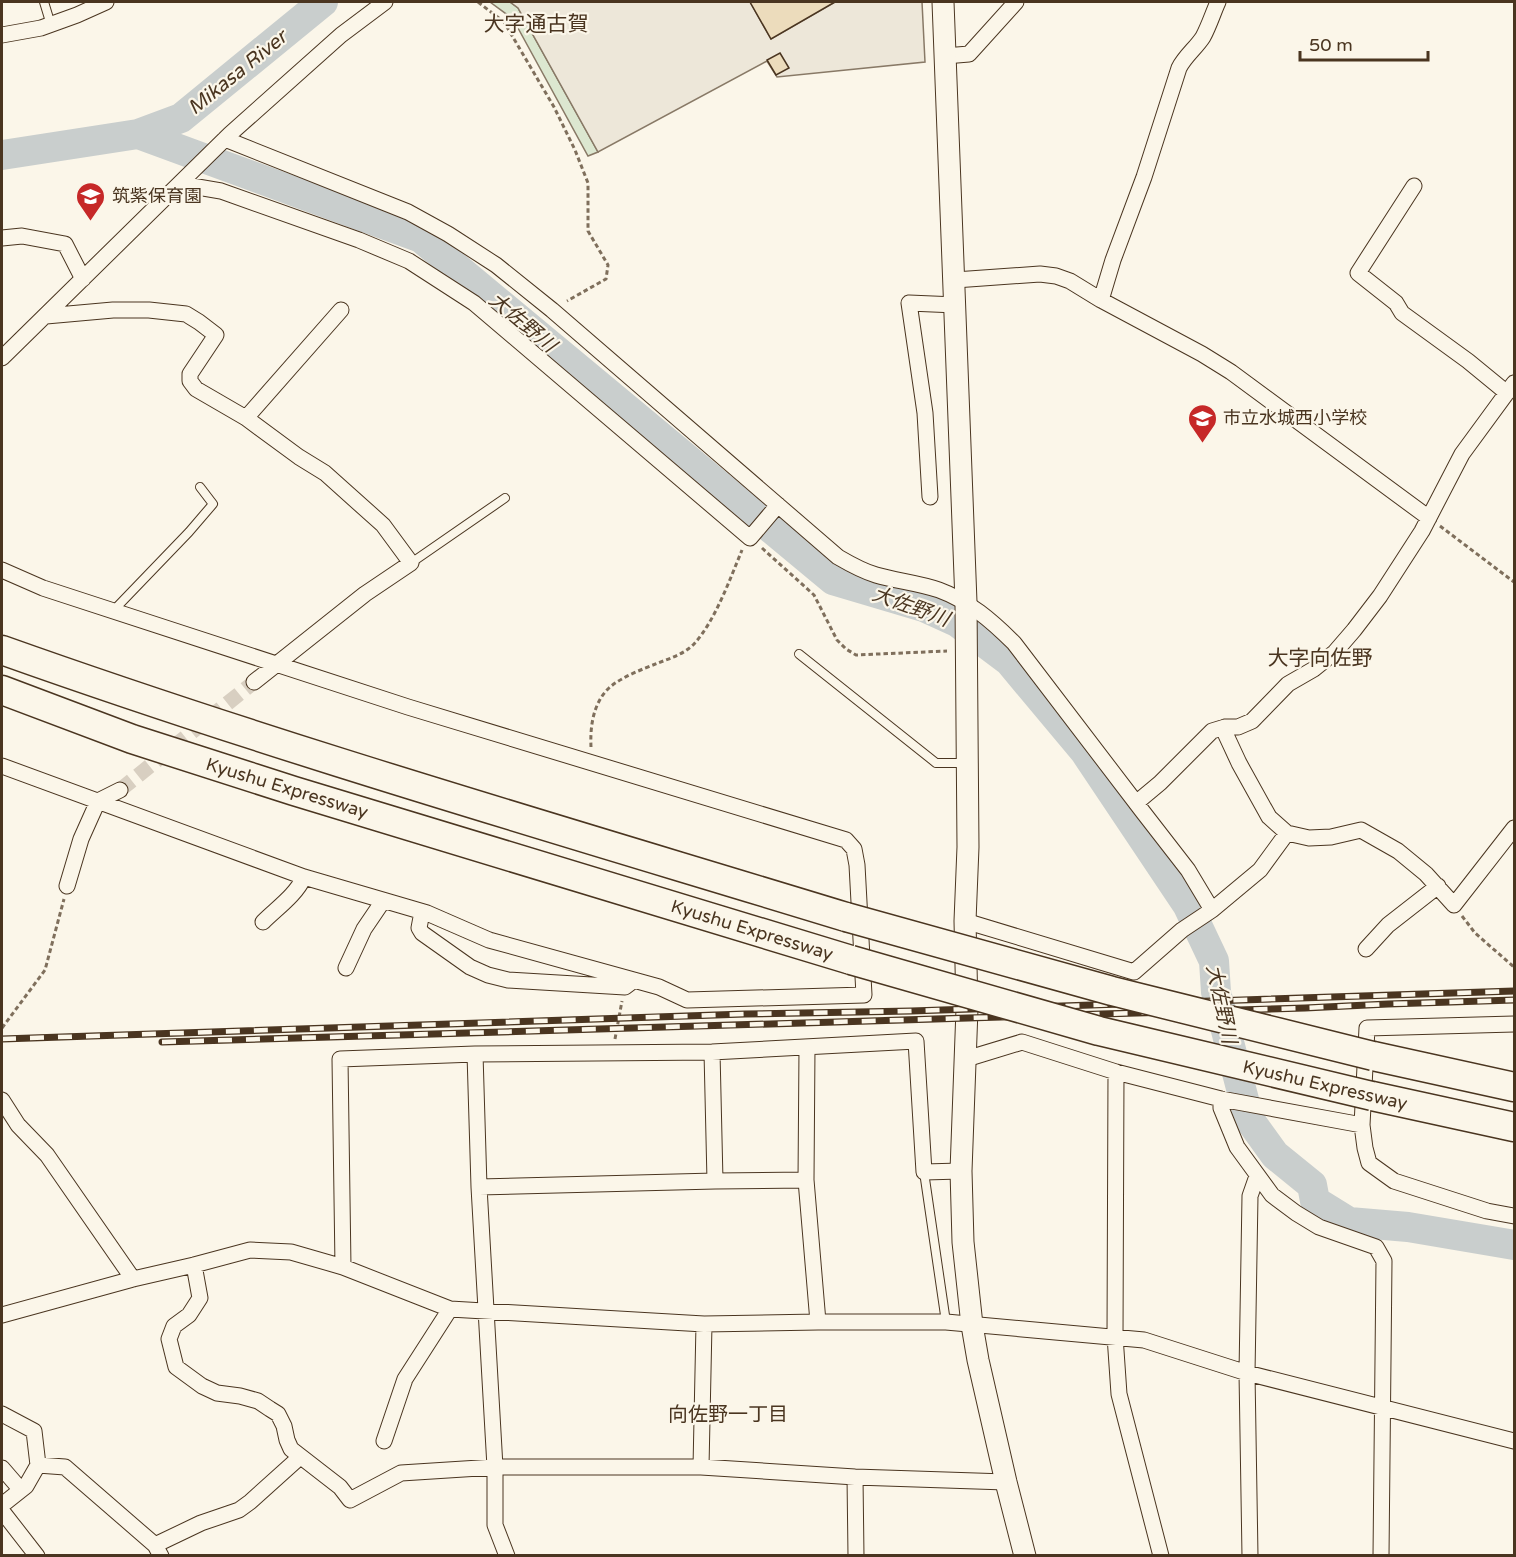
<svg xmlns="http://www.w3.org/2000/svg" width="1516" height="1557" font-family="'Varela Round','Noto Sans JP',sans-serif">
<rect width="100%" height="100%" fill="#fbf6e9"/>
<!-- green -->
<path fill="#dce7d0" stroke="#887966" stroke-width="1.5" d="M490,2h20l8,6 80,144 -10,4 -75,-137z"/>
<!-- parking -->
<path fill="#ede7d9" stroke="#887966" stroke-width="1.5" d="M510,2h240l21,37 64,-37h87l3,60 -148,15 -10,-16 -169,91 -80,-144z"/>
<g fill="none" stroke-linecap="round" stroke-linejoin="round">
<!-- river -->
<path stroke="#c9cecd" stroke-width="30" d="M138,134l283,104 412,342 91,27 33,15 52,39 76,91 103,154 26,55 2,31 33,127 26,36 37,30 3,16 34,21 59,5 106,18
M2,155l136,-21 43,-16 142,-116"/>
</g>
<!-- building -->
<path fill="#ecdcbc" stroke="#4a3520" stroke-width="1.5" d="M750,2h85l-64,37z
M780,53l9,15 -13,7 -9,-15z"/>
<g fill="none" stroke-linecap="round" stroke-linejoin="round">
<!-- street-tunnel -->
<path stroke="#d8cfc1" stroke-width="15" stroke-dasharray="15 8" stroke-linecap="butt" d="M120,790l134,-108"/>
<defs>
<path id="lane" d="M44,2l7,23
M411,563l94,-65
M113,611l76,-79 24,-28 -13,-17
M799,654l137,109h30
M924,1172l22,150"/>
<path id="street" d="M2,35l39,-7 36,-13 29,-13
M945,56l24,-2 47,-52
M225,139l183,73 40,22 48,31 56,45 286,247c12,7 24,14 38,18 21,6 43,8 63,15 30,11 53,31 75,53l129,169 45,58 24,40
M180,184l41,7 138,49 50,21 65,42 276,235 28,-33
M1414,186l-56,87 38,30 6,10 66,48 39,32
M2,238l20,-2 43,8 18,35
M955,280l85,-6 16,2 14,5 31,19 101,54 29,18 198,146
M1101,300l12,-40 31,-83 35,-109c6,-12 17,-20 24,-31 6,-11 10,-24 15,-35
M46,316l67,-6h36l37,4 13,8 17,13 -26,39v7l6,8 50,29 53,39 26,16 58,52 28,38 -46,31 -111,88
M2,358l228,-224 111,-99 44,-33
M246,418l95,-108
M930,497l-5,-84 -16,-110 47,2
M2,570l41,18 365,119 438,133 8,9 3,16 7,130 -177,5 -28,-13 -170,-47 -62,-27 -123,-36 -302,-111
M1225,727l1,8 13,28 30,54 18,16 22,5 22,-1 30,-7 37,21 28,23 28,31 60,-77
M1136,803l24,-20 52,-52 13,-4h13l14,-6 36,-37 26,-15 21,-17 19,-22 26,-34 42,-65 40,-77 52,-71
M67,886l14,-47 17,-38 22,-11
M422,912l-3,16 3,5 48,34 18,8 20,5 117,7 8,-6
M965,921l169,51 48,-42 30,-20 48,-40 27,-37
M263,922c14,-14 33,-27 41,-45
M1366,949l22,-24 50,-39
M346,968l18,-39 19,-28
M1514,1024l-147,4 -5,97 3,23 4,15 25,18 93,30 27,5
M807,1048l-1,132 12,142
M712,1052l3,129
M475,1054l4,133 16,280v58l12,31
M966,1059l56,-17 94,30 105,27 141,26
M1116,1072l-1,264 4,58 42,162
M1221,1099v9l16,39 35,48 24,18 23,14 57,20 8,14 -3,295
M2,1100l16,25 29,30 86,124
M479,1187l236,-6 91,-1
M194,1265l6,33 -11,17 -15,11 -5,13 7,28 26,19 15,7 23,3 18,5 12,8 8,5 6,12 3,14 4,9 49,38 10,13 51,-27 94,-6h206l154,10 151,5
M343,1267l-3,-208 135,-5 237,-2 204,-11 8,131 37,-1
M2,1315l131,-36 61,-14 56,-15 41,2 52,15 107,42 254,15 114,-2h128l198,18 103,33 267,68
M2,1414l32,17 4,34 -12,21 -24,19
M384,1441l21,-62 45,-70
M38,1465l27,2 90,78 6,11
M701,1467l3,-143
M2,1468l19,22
M855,1477l1,79
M2,1511l35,45
M155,1545l46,-22 38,-13 11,-8 50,-45
M1250,1556l-3,-183 3,-177 7,-20"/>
<path id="secondary" d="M943,2l23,600 2,245 -3,74 2,88 -6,162 2,71 9,83 6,35 28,122 19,74"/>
<path id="highway" d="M2,650c278,99 562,181 844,267
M2,690l130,49 162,52 557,169
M1373,1056l141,31
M1372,1096l142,31"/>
</defs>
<!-- lane casing -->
<use href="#lane" stroke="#4a3520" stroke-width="10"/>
<!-- street casing -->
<use href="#street" stroke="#4a3520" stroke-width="17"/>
<!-- secondary casing -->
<use href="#secondary" stroke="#4a3520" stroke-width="23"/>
<!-- highway casing -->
<use href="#highway" stroke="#4a3520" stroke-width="31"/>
<!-- path -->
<path stroke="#7f6f5c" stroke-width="3" stroke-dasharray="4.5 3" stroke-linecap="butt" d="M478,2l26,20 50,85 21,43 13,33v48l20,34 -2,14 -39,22
M1440,526l74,56
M762,548l52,47 23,45 9,9 10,6 91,-4
M591,747c-1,-20 2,-44 18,-59 12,-11 34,-19 49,-25 13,-5 26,-9 36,-19 21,-23 36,-65 48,-94
M1462,916l13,17 39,34
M2,1028l43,-58 19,-71
M615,1039l7,-38"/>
<!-- lane -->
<use href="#lane" stroke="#fbf6e9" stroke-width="8"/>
<!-- street -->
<use href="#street" stroke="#fbf6e9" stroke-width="15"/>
<!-- secondary -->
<use href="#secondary" stroke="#fbf6e9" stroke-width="21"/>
<!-- highway -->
<use href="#highway" stroke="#fbf6e9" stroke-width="28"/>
<defs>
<path id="rail" d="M2,1039l743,-25 166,-3 603,-20
M162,1042l1143,-34 83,-4 126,-4"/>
</defs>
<!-- rail casing -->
<use href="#rail" stroke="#4a3520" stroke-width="7"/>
<!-- rail -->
<use href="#rail" stroke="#fbf6e9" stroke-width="4.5" stroke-dasharray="14" stroke-linecap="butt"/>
<defs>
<path id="highway-bridge" d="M846,917l266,74 261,65
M851,960l248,71 273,65"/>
</defs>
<!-- highway-bridge casing -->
<use href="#highway-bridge" stroke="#4a3520" stroke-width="31" stroke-linecap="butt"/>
<!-- highway-bridge -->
<use href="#highway-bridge" stroke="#fbf6e9" stroke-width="28"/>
</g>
<!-- icons -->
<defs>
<symbol id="school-pin" viewBox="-11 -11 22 30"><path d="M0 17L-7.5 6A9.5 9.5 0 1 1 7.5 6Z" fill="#c62828" stroke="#fbf6e9"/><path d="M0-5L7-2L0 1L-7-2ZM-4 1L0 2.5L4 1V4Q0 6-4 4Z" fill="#fff"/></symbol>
</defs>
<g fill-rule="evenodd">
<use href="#school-pin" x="74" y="180" width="33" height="45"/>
<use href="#school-pin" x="1186" y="402" width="33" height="45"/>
</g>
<g text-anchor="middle" stroke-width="4.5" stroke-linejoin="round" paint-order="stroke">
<!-- poi labels -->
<g font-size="18" fill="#4a3520" stroke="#fbf6e9" text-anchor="start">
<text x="112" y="202">筑紫保育園</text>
<text x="1223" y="424">市立水城西小学校</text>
</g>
<!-- street labels -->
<g font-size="18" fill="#4a3520" stroke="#fbf6e9">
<text transform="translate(287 788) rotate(17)" y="6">Kyushu Expressway</text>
<text transform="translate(752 930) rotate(17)" y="6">Kyushu Expressway</text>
<text transform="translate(1325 1085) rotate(13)" y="6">Kyushu Expressway</text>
</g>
<!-- water labels -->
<g font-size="20" font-style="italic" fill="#4a3520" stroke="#fbf6e9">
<text transform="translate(237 72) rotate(-39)" y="7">Mikasa River</text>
<text transform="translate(523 322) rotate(40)" y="7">大佐野川</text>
<text transform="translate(911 606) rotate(20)" y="7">大佐野川</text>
<text transform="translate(1222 1004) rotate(78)" y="7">大佐野川</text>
</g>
<!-- neighbourhood labels -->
<g font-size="20" fill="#4a3520" stroke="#fbf6e9">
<text x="728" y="1421">向佐野一丁目</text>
</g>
<!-- quarter labels -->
<g font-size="21" fill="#4a3520" stroke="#fbf6e9">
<text x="536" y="31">大字通古賀</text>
<text x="1320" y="665">大字向佐野</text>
</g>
</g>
<!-- border -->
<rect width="1516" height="1557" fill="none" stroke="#4a3520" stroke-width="6"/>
<!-- scale -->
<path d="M1300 51v9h128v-9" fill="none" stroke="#4a3520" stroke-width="3"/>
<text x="1309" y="51" font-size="18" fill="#4a3520" stroke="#fbf6e9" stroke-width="4.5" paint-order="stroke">50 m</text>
</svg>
